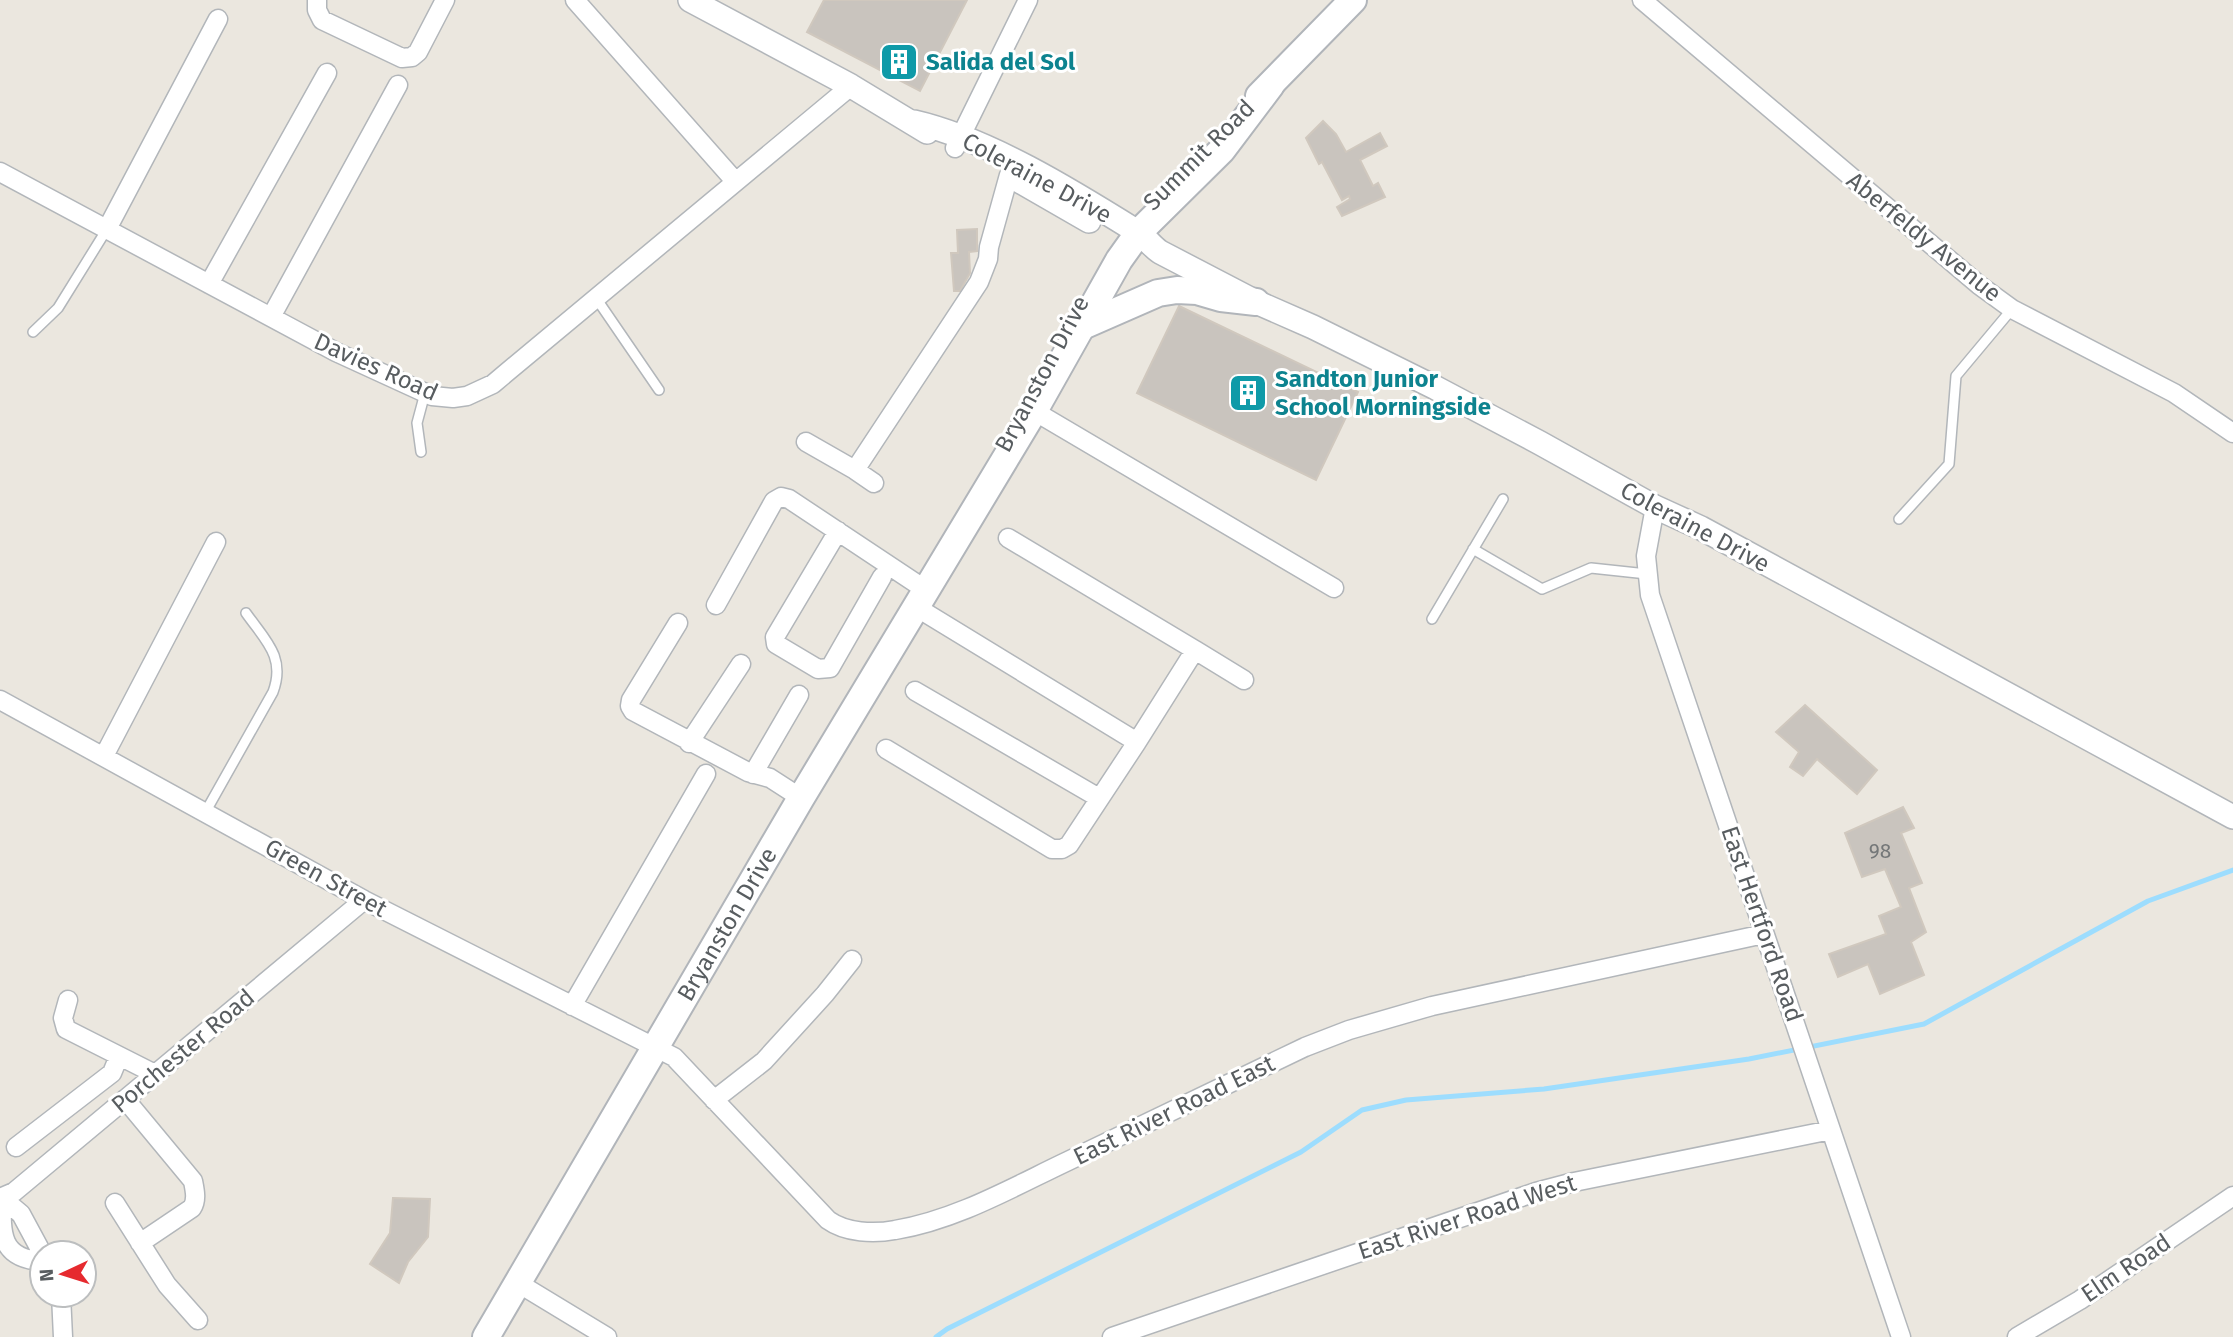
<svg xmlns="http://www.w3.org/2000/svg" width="2233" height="1337" font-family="'Fira Sans',sans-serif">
<rect width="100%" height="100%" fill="#ebe7df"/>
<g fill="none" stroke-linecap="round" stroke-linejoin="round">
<!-- stream -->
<path stroke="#9dddfe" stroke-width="5" d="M936,1337l11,-8 354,-177 61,-42 44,-10 138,-11 205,-30 175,-35 224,-123 85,-31"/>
</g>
<!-- building -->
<path fill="#c9c4be" stroke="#d0c8be" stroke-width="2" d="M824,0h143l-47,91 -113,-59z
M1323,121l13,13 10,18 34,-19 7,13 -27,14 13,26 5,-3 7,14 -43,19 -5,-9 13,-8 -1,-3 -7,4 -20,-38 -3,2 -13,-26z
M977,229v22l-8,1 1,21 -10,18h-6l-3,-38h7l-1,-23z
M1179,306l179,86 -42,88 -179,-87z
M1805,705l72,65 -20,24 -40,-35 -14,17 -13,-9 9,-15 -23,-20z
M1903,807l11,21 -13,5 21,50 -13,5 17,44 -15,10 13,33 -44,19 -12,-30 -30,13 -9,-23 57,-20 -7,-18 22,-9 -16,-38 -23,8 -17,-44z
M393,1198l37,1 -2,38 -20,25 -9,21 -29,-19 20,-31z"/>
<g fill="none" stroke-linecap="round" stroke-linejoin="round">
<defs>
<path id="service" d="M596,298l63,92
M33,332l25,-24 49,-79
M421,452l-4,-29 8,-30
M1899,519l50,-55 7,-88 56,-67
M1473,549l69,40 49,-21 56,6
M1432,619l71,-120
M206,811l67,-119c13,-35 -8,-52 -27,-79"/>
<path id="minor" d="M317,0v10l5,10 80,38 10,-1 6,-5 27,-52
M575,0l160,181
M1642,0l337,285 33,24 162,84 59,40
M955,148l73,-148
M0,172l336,180 96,44 21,2 14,-2 26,-12 13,-11 345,-287
M107,229l111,-210
M209,284l118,-211
M271,317l127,-232
M1034,411l300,177
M806,442l49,28 124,-188 9,-23 1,-12 20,-72
M855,470l19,13
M1655,507l-9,49 4,39 251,742
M838,531l-63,106 1,7 42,25 12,-1 52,-91
M716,605l58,-104 7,-4 8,2 137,91
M916,607l221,135 58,-92 -187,-112
M678,623l-47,77 -1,6 3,5 115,61 22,6 31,20
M1195,650l49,30
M915,691l184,107
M0,700l364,200 310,157 154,163c18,13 46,14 67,10 61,-10 118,-43 173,-69 79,-38 158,-76 237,-114l44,-17 83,-24 332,-72
M689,743l52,-79
M886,749l166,100h10l7,-4 68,-103
M104,756l112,-214
M753,774l46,-79
M68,1000l-5,18 3,11 89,45
M572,1006l134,-232
M125,1099l68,82c2,10 4,19 -1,27l-52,35
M714,1100l50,-39 61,-67 27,-34
M16,1147l96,-74 7,-17
M0,1198l14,-6 350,-292
M2,1198c-1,35 -2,61 40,63
M2,1198l19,16 21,39
M115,1203l52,82 31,35
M518,1283l89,54
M61,1295l2,42
M1112,1337l424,-145 38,-10 257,-52
M2017,1337l63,-37 153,-104"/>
<path id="tertiary" d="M690,0l161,86 76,46
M914,122c74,17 158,69 222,109 9,5 15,15 24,21l96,50 57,25 123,61 104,55 115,64 46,21 532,289
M1016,179l73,42"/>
<g id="secondary">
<path d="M1259,96l94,-96"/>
<path d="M1078,328l80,-35 19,-3 20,1 24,7 35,4"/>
<path id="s1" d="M486,1337l315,-539 233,-387 85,-151 20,-28 83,-82 49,-65"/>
</g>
</defs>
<!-- service casing -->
<use href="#service" stroke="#b2b6ba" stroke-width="12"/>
<!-- minor casing -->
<use href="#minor" stroke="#b2b6ba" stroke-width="21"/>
<!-- tertiary casing -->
<use href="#tertiary" stroke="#b2b6ba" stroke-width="26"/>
<!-- secondary casing -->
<use href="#secondary" stroke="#b1b5ba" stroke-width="30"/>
<!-- service -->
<use href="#service" stroke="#fff" stroke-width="9"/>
<!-- minor -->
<use href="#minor" stroke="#fff" stroke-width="18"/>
<!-- tertiary -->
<use href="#tertiary" stroke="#fff" stroke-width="23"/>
<!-- secondary -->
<use href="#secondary" stroke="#fff" stroke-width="26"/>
</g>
<!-- icons -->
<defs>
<symbol id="building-square" viewBox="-11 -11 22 22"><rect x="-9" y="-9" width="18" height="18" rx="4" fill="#0f9aa8" stroke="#fff"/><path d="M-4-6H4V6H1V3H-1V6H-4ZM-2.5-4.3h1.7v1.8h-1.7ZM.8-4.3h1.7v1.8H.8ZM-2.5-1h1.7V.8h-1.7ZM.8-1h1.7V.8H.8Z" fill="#fff"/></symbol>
</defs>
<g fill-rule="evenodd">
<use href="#building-square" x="877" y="40" width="44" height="44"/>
<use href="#building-square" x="1226" y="371" width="44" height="44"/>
</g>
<g text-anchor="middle" stroke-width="6" stroke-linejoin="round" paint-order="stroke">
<!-- number labels -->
<g font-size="21" fill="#747778">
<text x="1880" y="858">98</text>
</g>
<!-- culture labels -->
<g font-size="24" font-weight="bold" fill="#0d838f" stroke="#fff" text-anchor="start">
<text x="926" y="70">Salida del Sol</text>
<text x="1275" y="387">Sandton Junior<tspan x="1275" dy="28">School Morningside</tspan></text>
</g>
<!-- street labels -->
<g font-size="24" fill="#585d60" stroke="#fff">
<text transform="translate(1199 155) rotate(-45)" y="8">Summit Road</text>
<text transform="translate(1037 178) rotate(28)" y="8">Coleraine Drive</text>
<text transform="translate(1924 237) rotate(39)" y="8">Aberfeldy Avenue</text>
<text transform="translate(376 367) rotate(24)" y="8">Davies Road</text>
<text transform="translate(1042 374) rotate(-62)" y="8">Bryanston Drive</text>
<text transform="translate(1695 527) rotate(28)" y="8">Coleraine Drive</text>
<text transform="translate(326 878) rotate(29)" y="8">Green Street</text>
<text transform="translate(1762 924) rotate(71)" y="8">East Hertford Road</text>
<text dy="8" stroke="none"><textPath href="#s1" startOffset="478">Bryanston Drive</textPath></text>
<text transform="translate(183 1051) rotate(-40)" y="8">Porchester Road</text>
<text transform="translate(1174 1110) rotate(-26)" y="8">East River Road East</text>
<text transform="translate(1467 1217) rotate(-18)" y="8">East River Road West</text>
<text transform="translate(2126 1268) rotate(-34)" y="8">Elm Road</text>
</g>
</g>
<!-- north arrow -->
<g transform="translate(63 1274) rotate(266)"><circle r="33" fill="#ffffff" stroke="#bcbebf" stroke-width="2"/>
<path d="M0-5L12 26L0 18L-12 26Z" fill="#e62a2f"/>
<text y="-10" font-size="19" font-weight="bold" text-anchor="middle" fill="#585d60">N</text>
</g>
</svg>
